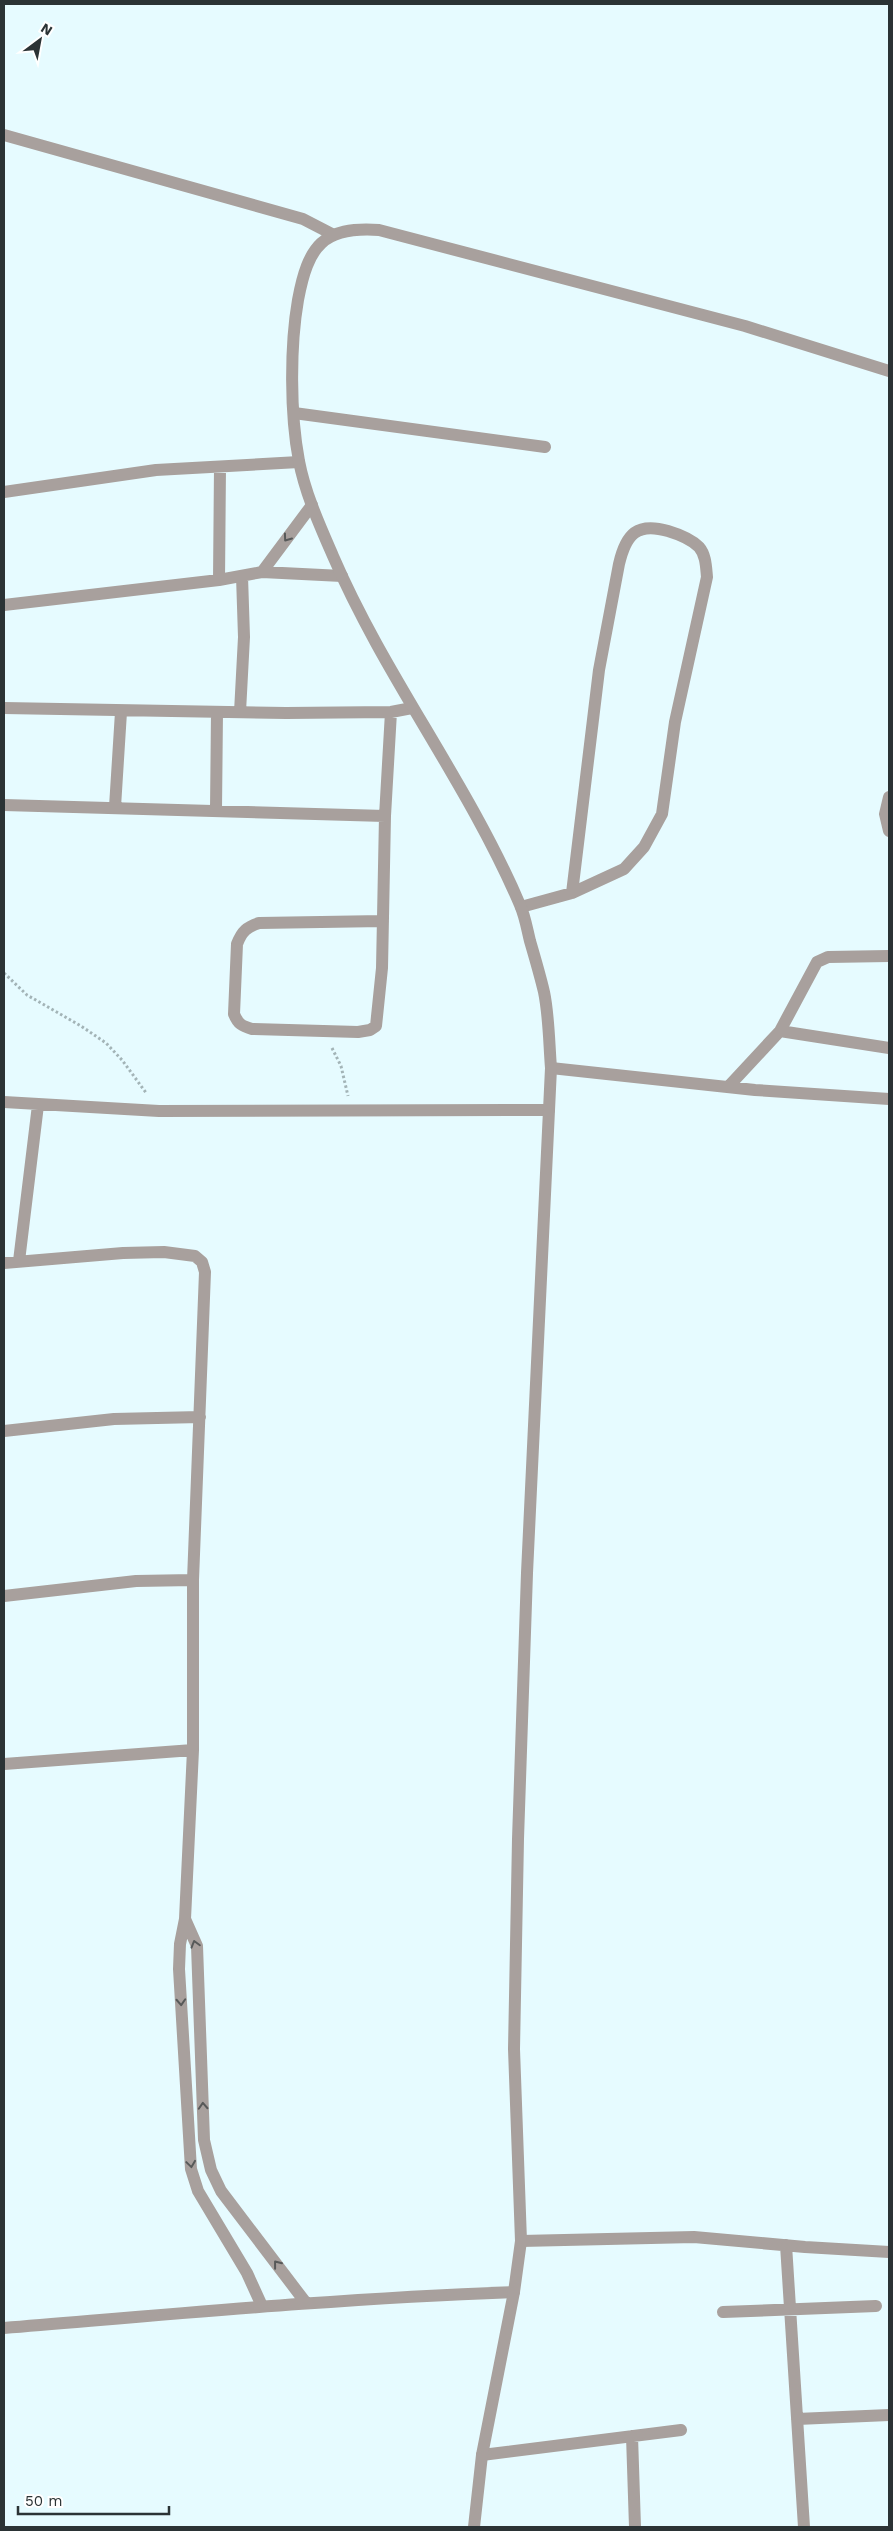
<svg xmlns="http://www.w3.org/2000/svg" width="893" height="2531" font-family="'Work Sans',sans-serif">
<rect width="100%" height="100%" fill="#e6fbff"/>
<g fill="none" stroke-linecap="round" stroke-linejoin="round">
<!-- path -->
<path stroke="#a3b4b7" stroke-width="3" stroke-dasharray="2.5 2.5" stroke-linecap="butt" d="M4,973l23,22 54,31 25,17 16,17 25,34
M332,1048l9,18 7,30"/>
<!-- minor -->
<path stroke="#a8a09d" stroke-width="12" d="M4,135l299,84 29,15
M294,413l251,34
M4,492l152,-22 143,-8
M262,572l50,-67
M219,580l1,-113
M4,605l215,-25 43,-8 80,4
M4,708l282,5 105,-1 21,-4
M240,712l4,-75 -2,-61
M889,797l-4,17 4,17
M4,805l381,11 6,-104
M115,807l6,-95
M216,810l1,-98
M521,907l51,-14 52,-24 20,-22 18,-33 13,-92 32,-145c-1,-10 -1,-22 -8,-30 -8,-8 -21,-13 -31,-16 -31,-9 -42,3 -49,33l-20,106 -27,223
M383,921l-124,2c-12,4 -17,8 -22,21l-3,70c4,10 8,12 18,15l106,3 12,-2 6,-4 6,-58 3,-152
M780,1031l109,17
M551,1068l204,22 134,9
M728,1087l52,-56 37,-69 11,-5 61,-1
M4,1102l155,9 390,-1
M19,1261l19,-156
M4,1263l119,-10 41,-1 31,4 7,6 3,10 -12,308v170l-8,169 -5,25 -1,25 12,200 7,22 49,82 15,33
M4,1431l110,-12 86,-2
M4,1596l132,-15 57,-1
M4,1764l189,-14
M185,1919l12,27 7,194 7,30 10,21 85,112
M521,2241l173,-4 111,10 84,5
M786,2245l18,282
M723,2312l153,-6
M4,2328c170,-14 339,-30 510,-36
M797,2419l92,-4
M632,2436l3,91
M482,2455l199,-25"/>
<!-- tertiary -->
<path stroke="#a8a09d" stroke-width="12" d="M474,2527l8,-72 32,-163 7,-51 -7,-192 4,-210 9,-266 24,-505c-2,-25 -2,-52 -7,-76 -4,-17 -9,-34 -14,-51 -3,-12 -5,-25 -10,-36 -52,-122 -135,-228 -187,-349 -13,-30 -28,-63 -34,-95 -9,-47 -9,-115 -1,-161 10,-54 25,-74 81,-70l366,96 144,45"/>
</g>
<!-- one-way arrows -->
<defs><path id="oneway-chevron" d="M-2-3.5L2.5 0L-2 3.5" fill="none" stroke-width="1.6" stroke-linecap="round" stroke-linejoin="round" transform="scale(1.25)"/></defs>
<g stroke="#575959">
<use href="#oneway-chevron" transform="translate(287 538) rotate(126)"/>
<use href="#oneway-chevron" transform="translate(195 1944) rotate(-106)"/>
<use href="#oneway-chevron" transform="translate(181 2002) rotate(87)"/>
<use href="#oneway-chevron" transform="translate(203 2106) rotate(-93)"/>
<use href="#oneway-chevron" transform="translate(191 2164) rotate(82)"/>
<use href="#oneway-chevron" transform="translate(277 2264) rotate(-128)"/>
</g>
<!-- border -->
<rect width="893" height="2531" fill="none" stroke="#2b3335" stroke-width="10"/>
<!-- north arrow -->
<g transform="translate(40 40) rotate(32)" stroke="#ffffff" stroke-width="4" paint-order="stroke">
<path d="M0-4L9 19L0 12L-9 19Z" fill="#2b3335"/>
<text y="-8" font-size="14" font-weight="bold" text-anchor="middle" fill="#2b3335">N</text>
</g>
<!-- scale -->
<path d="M18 2506v8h151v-8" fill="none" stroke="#2b3335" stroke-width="2.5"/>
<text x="25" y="2506" font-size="15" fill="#2b3335" stroke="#ffffff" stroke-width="4" paint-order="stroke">50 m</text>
</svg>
